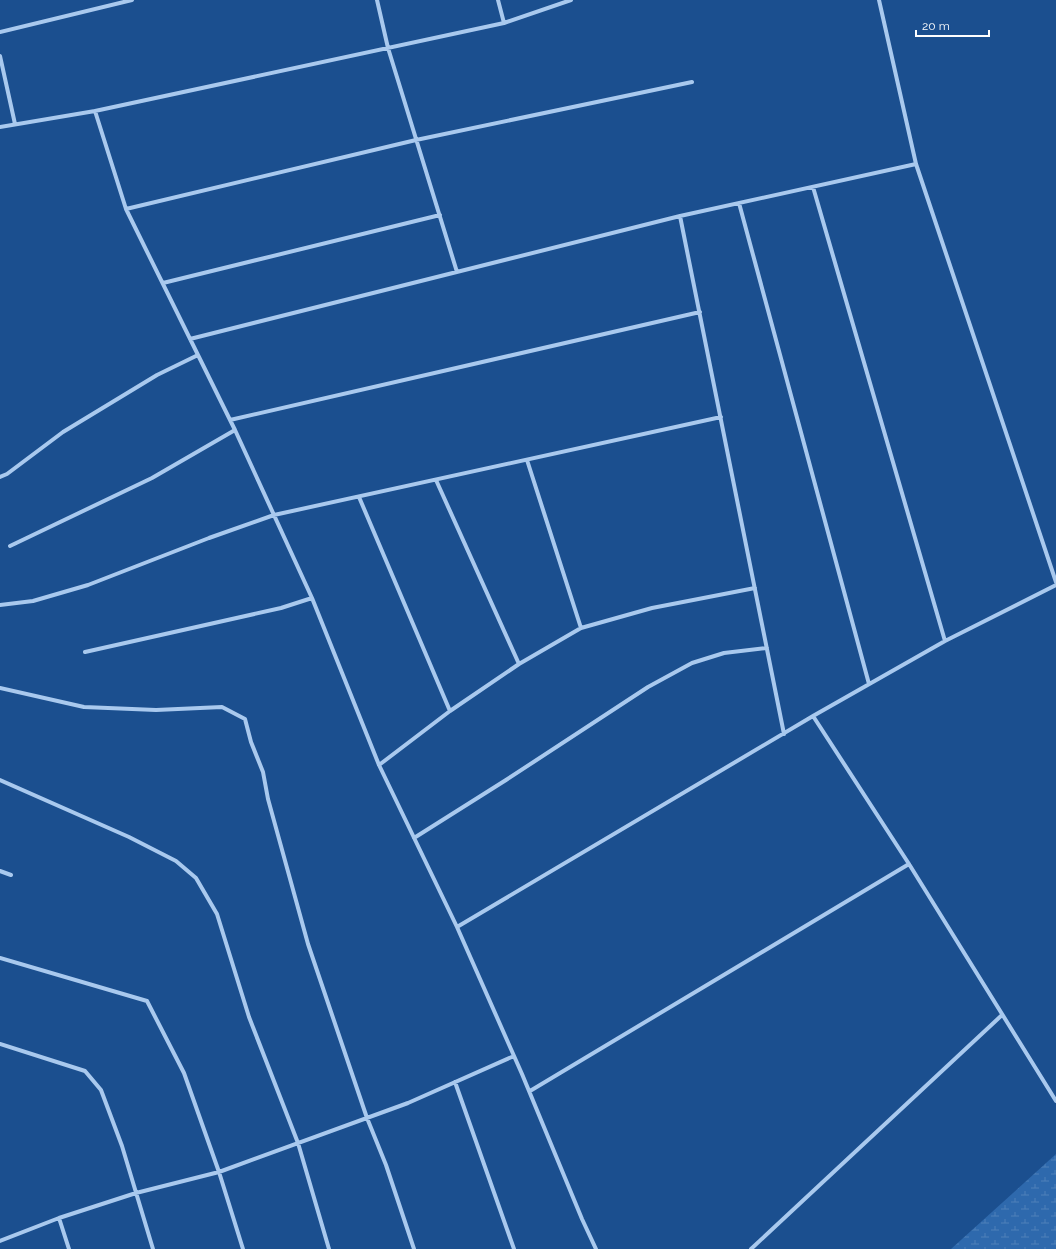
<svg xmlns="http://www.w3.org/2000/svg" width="1056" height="1249" font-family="Raleway,sans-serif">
<defs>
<pattern id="wetland-marsh" width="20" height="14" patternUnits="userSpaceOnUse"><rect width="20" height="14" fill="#2e69ad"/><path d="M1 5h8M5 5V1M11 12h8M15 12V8" fill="none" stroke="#4d80b9"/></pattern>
</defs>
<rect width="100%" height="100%" fill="#1b4f8f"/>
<!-- wetland -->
<path fill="url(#wetland-marsh)" d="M1056,1154v95h-105z"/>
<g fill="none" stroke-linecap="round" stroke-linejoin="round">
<!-- minor -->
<path stroke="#a9c9ee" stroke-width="4" d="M377,0l11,48 69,224
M498,0l6,23
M879,0l37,164 140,418
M0,32l132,-32
M0,56l15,68
M95,111l31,98 109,221 77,168 67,167 78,162 65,147 60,145 14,30
M0,127l95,-16 409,-88 67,-23
M813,187l132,454
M739,203l130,481
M126,209l290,-69 276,-58
M680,216l104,518
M163,283l277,-68
M190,339l490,-123 236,-52
M230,420l470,-108
M527,460l54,168
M0,477l7,-3 56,-42 94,-57 41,-20
M436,480l83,184
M359,497l91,214
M10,546l142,-68 83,-48
M0,605l33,-4 55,-16 121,-47 65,-23 447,-98
M85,652l196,-44 31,-10
M0,688l84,19 72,3 66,-3 23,12 6,23 12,30 5,27 40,145 59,174 19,47 28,84
M813,716l96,148 147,237
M379,765l71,-54 69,-47 62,-36 71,-20 103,-20
M0,780l129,57 47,24 20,17 21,36 32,103 49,126 31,106
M414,838l92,-58 142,-93 44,-24 32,-10 43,-5
M0,871l11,4
M457,927l356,-211 132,-75 111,-56
M0,958l147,43 37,72 35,99 24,77
M0,1044l85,27 16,19 21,56 31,103
M455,1082l59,167
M530,1091l379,-227
M59,1218l10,31
M0,1241l59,-23 77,-25 83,-21 189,-69 106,-47
M751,1249l251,-234"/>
</g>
<!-- scale -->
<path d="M916 30v6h73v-6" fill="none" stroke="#ffffff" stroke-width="2"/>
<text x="922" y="30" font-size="12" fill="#ffffff" stroke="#1b4f8f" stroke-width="3" paint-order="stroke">20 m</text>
</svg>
